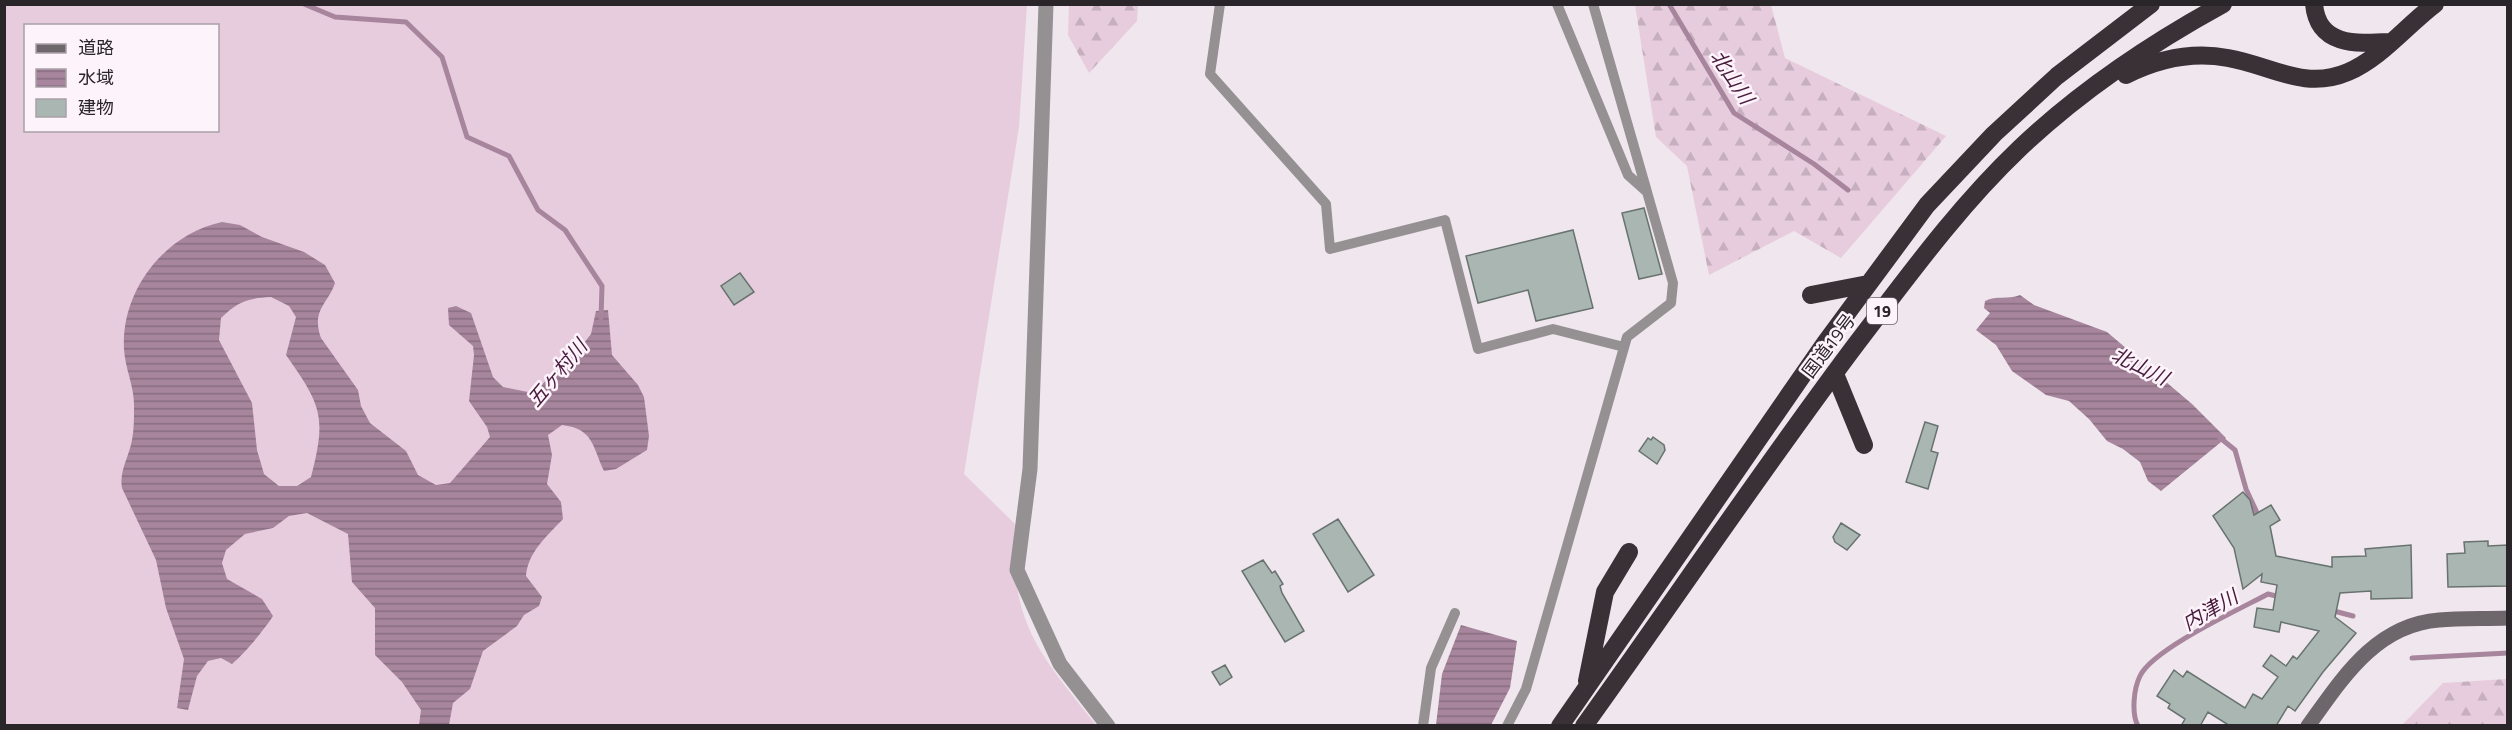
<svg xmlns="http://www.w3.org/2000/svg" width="2512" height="730" font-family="'Titillium Web','Noto Sans JP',sans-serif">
<defs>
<pattern id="forest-firs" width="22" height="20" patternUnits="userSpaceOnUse" patternTransform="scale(1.5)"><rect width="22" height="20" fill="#e7ccde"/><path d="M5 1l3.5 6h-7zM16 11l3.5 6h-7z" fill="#c6afbe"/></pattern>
<pattern id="water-rules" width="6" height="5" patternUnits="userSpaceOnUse" patternTransform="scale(1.5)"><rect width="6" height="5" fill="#a7859d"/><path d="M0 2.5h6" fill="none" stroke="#886d80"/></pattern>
</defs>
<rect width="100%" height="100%" fill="#f0e6ed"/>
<!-- grass -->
<path fill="#e7ccde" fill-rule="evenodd" d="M4,5h1023l-8,122 -55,347 51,50c-6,98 23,128 81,201h-1091zM26,26h192v104h-192z"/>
<!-- forest -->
<path fill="url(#forest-firs)" d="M1069,5h69l-1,16 -48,52 -21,-38z
M1635,5h136l14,53 161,78 -105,122 -47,-27 -85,44 -22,-109 -31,-29z
M2507,679v46h-105l41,-42z"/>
<!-- water -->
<path fill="url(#water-rules)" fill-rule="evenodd" d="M222,222l18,3 22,12 42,15 21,13 10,18c-7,21 -24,27 -14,55l37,52 3,16 9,17 36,28 12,24 18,10 14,-2 40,-46 -3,-10 -18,-26 5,-46 -1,-9 -24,-21 -1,-17 8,-2 15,7 22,64 10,10 25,5 10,-4 39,-36 14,-18 5,-23 12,-1 4,45 26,30 6,12 5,39 -2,14 -31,19 -12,2c-12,-25 -10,-42 -42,-46l-14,10 4,20 -5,29 14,18 2,17c-16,17 -35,33 -37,57l16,21 -3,9 -15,9 -7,11 -34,25 -13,38 -17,14 -4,22h-30l2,-15 -19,-28 -27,-27v-47l-23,-26 -4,-48 -41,-21 -18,3 -16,12 -28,6 -19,16 -4,13 5,16 35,20 11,17c-9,14 -28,37 -41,48l-11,-6 -13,3 -11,15 -9,34 -11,-2 7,-49 -18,-51 -10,-48 -34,-72c-3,-17 7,-31 10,-48 2,-10 2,-22 2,-32 1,-20 -9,-39 -10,-59 -3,-59 41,-115 98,-127zM271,297l18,9 7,11 -10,38c35,50 41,61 25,122l-14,9h-18l-15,-12 -7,-24 -5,-47 -33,-63 2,-22c16,-16 27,-20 50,-21z
M2020,295l14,10 73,27 85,72 34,34 -65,53 -13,-10 -8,-19 -17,-13 -16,-8 -18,-22 -20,-18 -23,-6 -34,-24 -16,-26 -20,-15 14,-17 -6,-5 1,-7c11,-6 23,-1 35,-6z
M1461,625l56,16 -7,47 -19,37h-55l6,-51z"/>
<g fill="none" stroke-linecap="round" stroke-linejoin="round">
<!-- stream -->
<path stroke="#a7859d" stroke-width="5" d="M304,4l31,13 71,5 36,35 25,80 42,19 29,54 27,20 37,56 -1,32
M1669,4l65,109 80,51 34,26
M2219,437l16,13 11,39 13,28
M2330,610l23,6
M2412,658l96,-5
M2138,726c-7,-13 -4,-38 2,-50 13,-27 100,-67 128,-82l12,3"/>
</g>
<!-- building -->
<path fill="#aab6b1" stroke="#68736f" stroke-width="1.5" d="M1644,208l18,66 -23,5 -17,-66z
M1573,230l20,78 -57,13 -8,-31 -50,13 -12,-47z
M740,273l14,19 -20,13 -13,-19z
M1925,422l13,4 -7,25 7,2 -10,36 -22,-7z
M1653,437l11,8 1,5 -8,14 -18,-13 9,-13 3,2z
M2243,492l7,8 4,15 17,-10 9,15 -10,6 6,30 56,11v-10l34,-1 -1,-7 46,-4 1,53 -41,1v-8l-31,2 -5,24 21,16 -33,39 -28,39 -7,-5 -12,20h-46l-22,-14 -8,14h-19l4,-7 -17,-11 2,-4 -13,-8 17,-26 9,7 4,-6 58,37 8,-14 9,5 16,-22 -15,-11 8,-11 15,11 7,-10 4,3 22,-28 -38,-9 -2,10 -25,-5 3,-19 16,2 4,-25 -16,-3 1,-8 -19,15 -9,-41 -21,-32z
M1338,519l36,56 -26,17 -35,-58z
M1841,523l19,12 -13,15 -12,-8 -2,-5z
M2488,541v5l20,-1v41l-60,1 -1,-33 18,-1 -1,-11z
M1263,560l9,13 3,-2 8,13 -3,2 2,7 22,38 -19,11 -43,-71z
M1225,665l7,12 -12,8 -8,-13z"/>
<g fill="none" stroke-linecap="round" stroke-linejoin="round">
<!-- lane -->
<path stroke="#959193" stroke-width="10" d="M1220,4l-10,70 116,130 4,45 115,-29 33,129 75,-20 71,18
M1593,4l54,188
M1423,726l8,-58 24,-55
M1507,726l19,-37 101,-352 44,-34 2,-20 -26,-91 -19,-17 -71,-171"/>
<!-- street -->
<path stroke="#959193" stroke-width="15" d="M1046,4l-16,465 -13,101 43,94 48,62"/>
<!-- secondary -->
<path stroke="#6d676b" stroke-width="15" d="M2308,726c34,-47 67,-101 131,-106 22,-2 46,-1 69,-2"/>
<!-- highway -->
<path stroke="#393136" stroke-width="18" d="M2314,4c4,42 41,40 75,38
M2126,75c32,-16 65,-24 102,-17 42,7 76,33 120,14 33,-14 58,-46 87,-68
M1811,295l57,-11
M1835,374l29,71
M1587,681l18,-89 24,-40
M1560,726l265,-383 102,-138 67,-71 63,-58 94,-72
M1584,726c92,-128 179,-258 273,-383 52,-68 101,-136 163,-195 60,-57 130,-104 203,-144"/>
</g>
<g text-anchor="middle" stroke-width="5" stroke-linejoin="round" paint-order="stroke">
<!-- shield labels -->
<rect fill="#fdf3fa" stroke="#696367" stroke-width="1.5" x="1867" y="298" width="30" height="26" rx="4.5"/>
<g font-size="16" font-weight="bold" fill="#292528">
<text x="1882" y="317">19</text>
</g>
<!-- street labels -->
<g font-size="18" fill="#292528" stroke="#fdf3fa">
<text transform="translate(1829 346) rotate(-53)" y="6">国道19号</text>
</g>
<!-- water labels -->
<g font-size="20" font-style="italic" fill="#481b3d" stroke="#fdf3fa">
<text transform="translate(1732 77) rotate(56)" y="7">北山川</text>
<text transform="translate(2140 366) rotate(26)" y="7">北山川</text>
<text transform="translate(557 373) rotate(-50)" y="7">五ヶ村川</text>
<text transform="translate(2210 610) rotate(-30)" y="7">内津川</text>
</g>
</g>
<!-- border -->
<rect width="2512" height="730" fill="none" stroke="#292528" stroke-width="12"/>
<!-- legend -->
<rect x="24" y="24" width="195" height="108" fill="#fdf3fa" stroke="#a8a1a6" stroke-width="1.5"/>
<rect x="36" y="44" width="30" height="9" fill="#6d676b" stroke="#a8a1a6" stroke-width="1.5"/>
<text x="78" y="54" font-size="18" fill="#292528">道路</text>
<rect x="36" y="69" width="30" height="18" fill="url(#water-rules)" stroke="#a8a1a6" stroke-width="1.5"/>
<text x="78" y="84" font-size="18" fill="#292528">水域</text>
<rect x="36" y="99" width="30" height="18" fill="#aab6b1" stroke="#a8a1a6" stroke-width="1.5"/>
<text x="78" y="114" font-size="18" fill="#292528">建物</text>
</svg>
